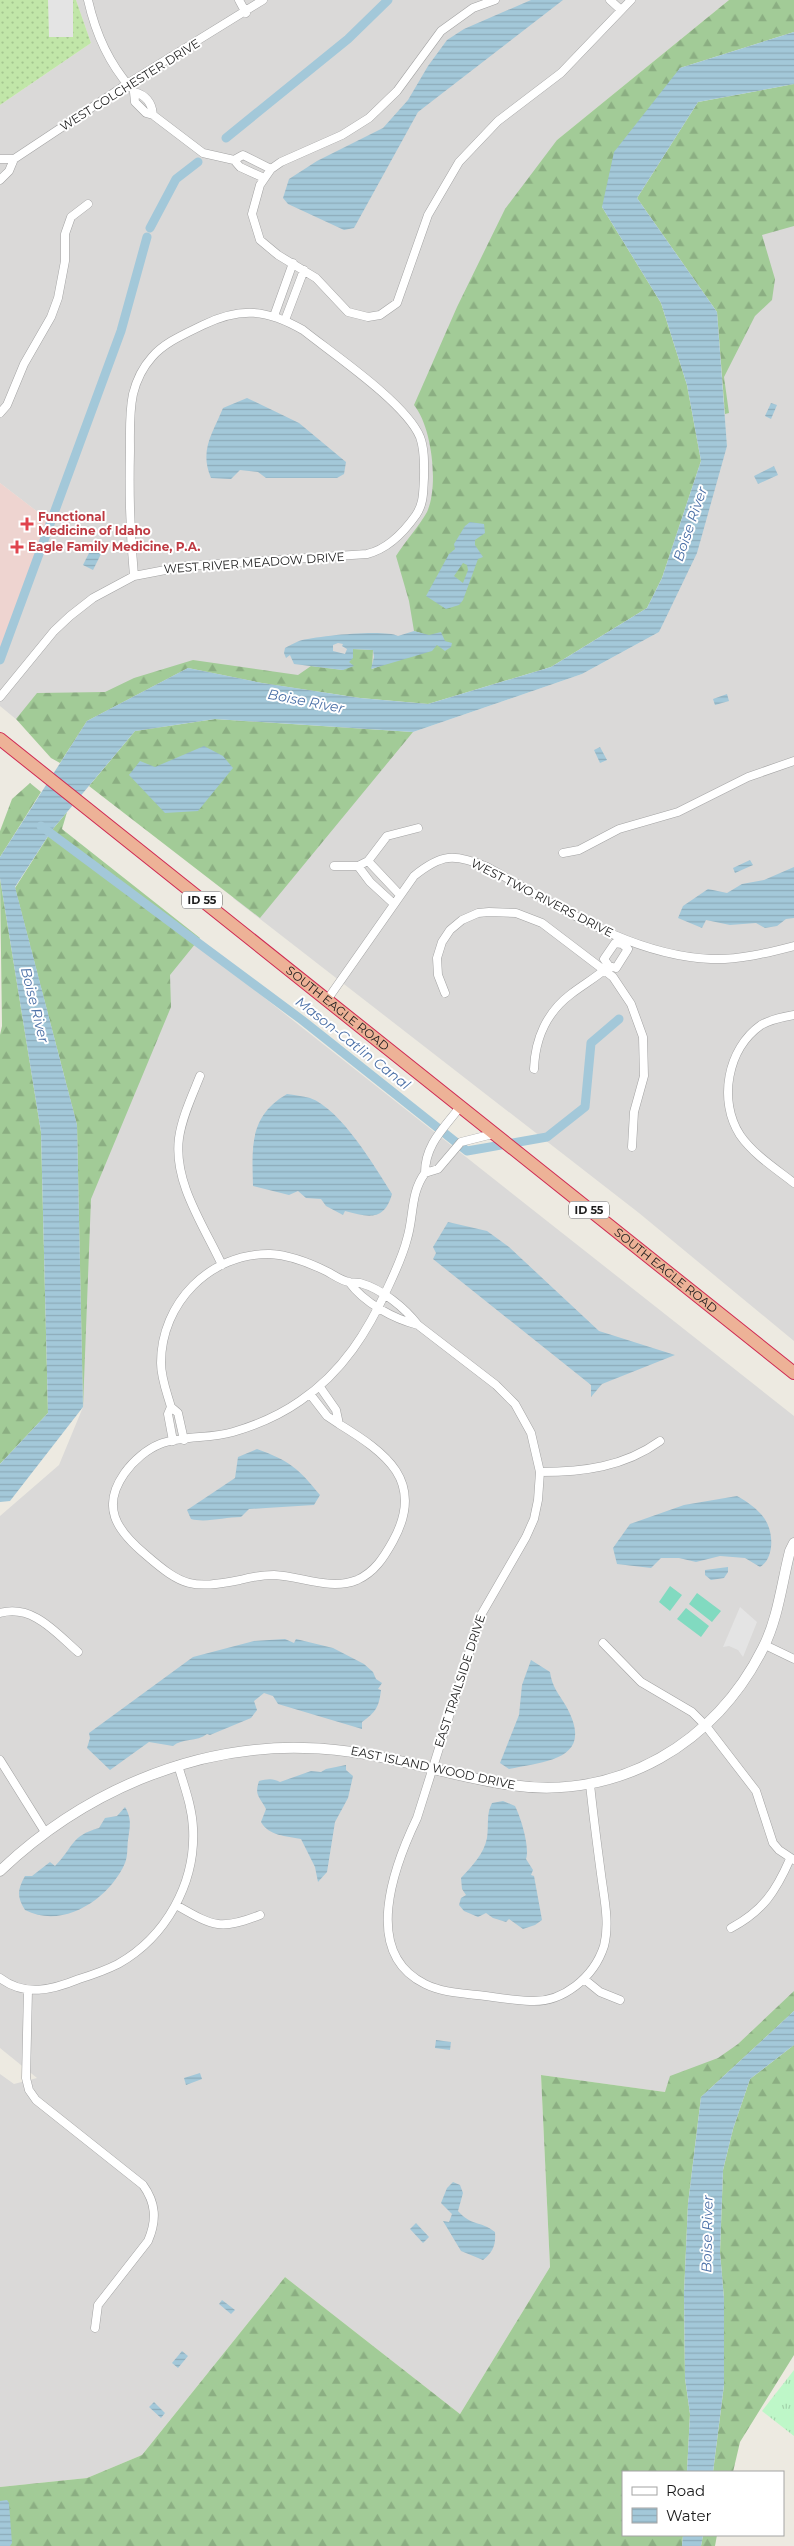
<svg xmlns="http://www.w3.org/2000/svg" width="794" height="2546" font-family="Montserrat,sans-serif">
<defs>
<pattern id="grass-dots" width="8" height="8" patternUnits="userSpaceOnUse" patternTransform="scale(1.25)"><rect width="8" height="8" fill="#c1e6a8"/><path d="M2 2h.1M6 6h.1" fill="none" stroke="#a5c590" stroke-width="1.8" stroke-linecap="round"/></pattern>
<pattern id="forest-firs" width="22" height="20" patternUnits="userSpaceOnUse" patternTransform="scale(1.25)"><rect width="22" height="20" fill="#a2cb97"/><path d="M5 1l3.5 6h-7zM16 11l3.5 6h-7z" fill="#8bae82"/></pattern>
<pattern id="park-tufts" width="24" height="20" patternUnits="userSpaceOnUse" patternTransform="scale(1.25)"><rect width="24" height="20" fill="#bef7c8"/><path d="M3 7l-1-3M5 7V3M7 7l1-3M15 17l-1-3M17 17v-4M19 17l1-3" fill="none" stroke="#a3d3ab"/></pattern>
<pattern id="water-rules" width="6" height="5" patternUnits="userSpaceOnUse" patternTransform="scale(1.25)"><rect width="6" height="5" fill="#a3c8d9"/><path d="M0 2.5h6" fill="none" stroke="#8cabba"/></pattern>
</defs>
<rect width="100%" height="100%" fill="#edeae1"/>
<!-- residential -->
<path fill="#dad9d8" d="M76,0h653l-172,140 -98,518 -403,94 -56,-46v-49l5,-7 47,-127 -52,-40v-378l91,-62z
M794,84v1257l-155,-128 -406,-315 180,-166 169,-58 77,-42 68,-186 -10,-134z
M52,830l742,586v595l-93,86 -160,-22 9,192 -90,147 -175,-137 -143,178 -55,23 -87,9v-413l14,10 23,-6 -37,-30v-532l59,-51 24,-58z"/>
<!-- commercial -->
<path fill="#eed4d0" d="M0,483l52,40 -47,127 -5,7z"/>
<!-- grass -->
<path fill="url(#grass-dots)" d="M0,0h76l15,43 -91,62z"/>
<!-- forest -->
<path fill="url(#forest-firs)" d="M729,0h65v32l-114,36 -78,139 59,96 26,82 14,76 -39,117 -15,30 -96,59 -123,37 -68,-6 -98,-15 -74,-15 -101,53 -27,42 -9,-5 -35,-39 21,-26 68,-1 29,-14 59,-18 105,15 13,-9 32,4 6,-8 3,-13 21,1 -1,19 73,-28 -31,-10 -5,-30 -13,-45c8,-13 24,-31 31,-44 12,-26 5,-85 -13,-107l43,-98 48,-98 52,-69z
M794,84v142l-32,9 13,44 -3,21 -17,16 -31,61 5,36 -4,1 -8,-102 -80,-114 61,-96z
M215,719l198,13 -153,186 -171,-132 46,-55z
M30,783l11,9 -41,65v-26l12,-32z
M67,812l-5,17 138,109 -30,37 1,32 -80,192 -8,208 -6,-282 -62,-237 37,-58z
M0,878l41,254 7,281 -48,51v-429l2,-9z
M794,1991v20l-93,86 -13,107 -4,90 1,84 5,36 -3,58h-64v63h60l-1,11h-682v-59l87,-9 55,-23 143,-178 175,137 90,-147 -9,-192 124,17 5,-16 48,-18 20,-14z
M794,2045v310l-54,87 -7,30h-20l11,-87v-86l-4,-47 3,-82 10,-41 17,-50z
M703,2535h14l-2,11h-14z"/>
<!-- park -->
<path fill="url(#park-tufts)" d="M794,2370v66l-32,-25z"/>
<!-- pitch -->
<path fill="#81dac0" d="M670,1586l12,9 -12,16 -11,-9z
M697,1593l24,18 -9,11 -23,-18z
M686,1608l23,18 -8,11 -24,-18z"/>
<!-- parking -->
<path fill="#e4e4e4" d="M48,0h25v37h-24z
M740,1607l17,15 -14,35 -5,-7 -9,-4 -6,1z"/>
<!-- water -->
<path fill="url(#water-rules)" fill-rule="evenodd" d="M531,0h32l-145,112 -64,116 -10,2 -56,-26 -5,-6 6,-19 28,-18 66,-33 25,-28 20,-34 19,-26 17,-11z
M794,32v52l-96,18 -61,96 80,114 10,134 -30,107 -38,79 -77,42 -169,58 -198,-13 -80,12 -83,99 -37,57 62,238 6,282 -73,94 -10,1v-38l48,-51 -7,-281 -41,-254v-21l87,-136 101,-53 74,15 98,15 68,6 123,-37 96,-59 15,-30 39,-117 -14,-76 -26,-82 -59,-96 12,-55 66,-84z
M247,398l52,25 47,39 -2,12 -7,4h-71l-8,-6 -18,-2 -9,9 -20,-1c-12,-28 2,-45 12,-70z
M771,403l6,2 -6,14 -6,-3z
M774,466l4,9 -20,9 -4,-8z
M470,522l14,2 1,9 -10,7v5l8,12 -5,2 -15,41 -4,5 -13,4 -20,-13 23,-42 6,-5 -1,-5 11,-18zM463,563l4,2 1,5 -5,13 -9,-7z
M95,541l10,5 -12,24 -10,-5z
M414,631l15,4 12,-3 4,9 7,2 -1,4 -6,4 -8,-6 -5,6 -61,18 3,-12 -1,-7 -20,-1v9l-4,4 5,4 -11,4 -49,-6 -4,-9 -4,3 -2,-5 1,-5c4,-2 9,-5 14,-7 17,-5 85,-12 99,-5zM338,643l5,1 -1,2 5,3 -2,5 -12,-3v-6z
M727,694l2,7 -14,4 -2,-6z
M204,746l19,10 10,12 -35,43 -33,2 -36,-38 11,-14 15,6z
M600,747l7,13 -7,3 -6,-13z
M750,860l3,5 -18,8 -2,-5z
M794,867v51l-8,1 -9,7 -12,2 -9,-5 -26,2 -24,-5 -4,8 -24,-10 5,-12 25,-17 19,4 15,-9 22,-4z
M287,1094c7,1 16,2 23,4 31,11 65,69 82,96 -8,28 -24,23 -47,17l-2,4 -17,-9 -5,-7 -15,-1 -8,-7 -9,4 -36,-9c-1,-39 -4,-70 34,-92z
M448,1222l39,9 22,16 90,84 76,24 -73,29 -11,13v-12l-158,-126 3,-6 -3,-6z
M257,1449c33,12 41,19 63,46l-6,10 -65,4 -8,8c-16,0 -35,6 -50,2l-4,-9 48,-32 3,-21z
M737,1496c11,6 25,16 30,27 7,14 6,36 -7,44l-15,-9 -25,-2 -24,6 -17,-4h-18l-10,10 -34,-4 -4,-16 17,-24 54,-19z
M728,1567v5l-4,6 -13,2 -6,-5v-5z
M285,1639l9,4 2,-4 37,9 31,16 9,8 3,7 6,4 -4,6 3,1c-2,17 -5,22 -19,32v7l-84,-25 -5,-8 -9,-3 -10,8 3,9 -6,8 -41,17 -3,-1c-10,8 -25,4 -34,12l-24,-4 -39,28 -23,-22 3,-10 -1,-5 104,-76 61,-16z
M531,1660l19,12c2,15 9,22 16,34 30,54 -20,55 -57,63l-9,-6 19,-48 3,-30z
M346,1765v5l7,6 -5,22 -13,24 -8,50 -9,10 -3,-15 -14,-28c-15,-3 -32,-3 -40,-17l5,-13c-6,-12 -12,-13 -7,-28 8,-2 14,-3 21,1l31,-11 10,1 5,-3z
M503,1801l12,5c6,12 15,41 11,53l7,11 -2,5 3,1 8,44 -7,5 -12,4 -14,-10 -3,3 -13,-4 -7,-5 -8,4 -14,-6 -5,-6 2,-7 5,-3 -4,-6 -1,-11c11,-12 23,-24 26,-40 2,-13 -1,-24 5,-35z
M125,1807c7,12 5,19 3,33 -1,7 0,16 -3,23 -15,35 -61,67 -100,47 -8,-13 -8,-20 0,-34h7l18,-14 5,4c19,-19 15,-30 44,-38l6,-10 12,-2z
M794,2011v34l-44,34 -17,50 -10,41 -3,82 4,47v86l-11,87h-26l3,-58 -5,-36 -1,-84 4,-90 13,-107z
M436,2040l15,2 -1,8 -15,-2z
M200,2073l2,6 -16,6 -2,-7z
M453,2182l7,3 3,8 -5,18c14,16 22,9 37,21 1,13 -2,20 -12,28l-22,-9 -18,-30 6,1 3,-8 -11,-11 6,-15z
M416,2223l13,14 -6,6 -13,-14z
M222,2300l13,10 -4,4 -12,-10z
M182,2351l6,5 -10,12 -6,-5z
M154,2402l11,11 -4,5 -12,-11z
M7,2500l2,3 3,40 -2,3h-10v-45z
M683,2535h20l-2,11h-19z"/>
<g fill="none" stroke-linecap="round" stroke-linejoin="round">
<!-- canal -->
<path stroke="#a3c8d9" stroke-width="9" d="M226,138l122,-99 40,-39
M150,228l26,-49 22,-17
M0,660l121,-329 26,-94
M41,826l261,194 165,131 80,-14 38,-30 6,-64 28,-24"/>
<defs>
<path id="minor" d="M88,0c7,31 21,63 42,87
M239,0l7,13
M495,0l-22,8 -32,23 -44,60 -28,27 -27,17 -61,27 -10,7 -11,16 -8,29 8,26 18,15 38,23 32,34 20,5 12,-2 17,-12 31,-88 31,-53 39,-41 63,-48 70,-73
M610,0l11,10
M153,115c-1,-12 -7,-20 -19,-23l1,10 11,11 7,2 50,38 31,7
M0,159h14
M264,178l-24,-11 -6,-7 9,-5 28,14
M0,180l9,-9 5,-12 113,-75 136,-84
M274,316l19,-53
M285,320l19,-50
M0,413l7,-8 17,-41 27,-47 7,-19 7,-37v-27l6,-17 17,-13
M0,697l54,-66 16,-15 23,-18 41,-22 52,-10 181,-12c21,-5 37,-22 49,-39 8,-12 7,-23 8,-37 0,-13 1,-28 -4,-41 -14,-34 -87,-83 -117,-107 -36,-21 -63,-23 -100,-5 -18,9 -38,17 -51,32 -9,10 -16,25 -19,37 -4,19 -3,38 -3,57 -1,42 0,83 4,125
M563,853l16,-3 40,-21 59,-17 70,-35 46,-16
M368,861l32,34
M334,866h24l10,-5 19,-25 31,-8
M358,866l12,16 24,22
M615,943l7,1 6,5 -12,19 -7,-2 -5,-7z
M445,993l-7,-18 -1,-17 5,-16 8,-12 12,-10 16,-7 11,-1 27,1 26,10 71,54 18,27 12,33 1,39 -10,36 -2,35
M327,1000l87,-124c27,-22 40,-23 73,-9 70,38 141,88 224,92 28,1 56,-6 83,-13
M794,1015c-11,2 -23,4 -33,10 -34,24 -43,76 -21,110 13,19 36,34 54,48
M534,1069c1,-30 13,-57 37,-75 13,-10 26,-17 38,-28
M200,1076c-8,20 -18,41 -21,62 -6,44 25,88 43,127
M460,1107c-17,22 -35,38 -35,66l13,-4 23,-27 32,-8
M418,1325l78,60 19,19 16,29 9,39 -2,28 -4,19 -8,18 -45,78 -64,203c-23,48 -56,135 8,166 16,8 35,9 52,11 17,2 35,5 53,6 33,2 64,-24 74,-55 6,-23 0,-48 -3,-72 -4,-30 -8,-60 -11,-90
M310,1394l17,22 12,8 -3,-14 -16,-23
M171,1407c-4,-14 -10,-29 -10,-44 0,-60 49,-110 109,-109 21,1 40,9 58,18 7,4 14,9 21,10 3,1 7,0 11,1 22,6 45,25 58,42 -24,-6 -54,-22 -69,-43
M339,1424c47,29 87,57 54,117 -9,16 -18,31 -36,39 -27,11 -56,-4 -83,-5 -12,0 -23,2 -34,5 -48,9 -57,7 -94,-25 -12,-10 -26,-23 -31,-38 -10,-29 20,-63 45,-73 23,-9 50,-5 73,-12 24,-7 47,-17 67,-31 43,-29 68,-70 89,-116 7,-15 14,-30 18,-46 7,-22 3,-46 18,-66
M173,1441l-5,-27 3,-7 7,6 6,27
M540,1472c43,0 84,-5 120,-31
M0,1613c33,-9 56,20 78,39
M603,1643l38,39 51,30 14,14 50,65 17,52 6,7 15,10
M765,1645l29,14
M0,1760l45,72
M176,1905c37,21 43,26 84,10
M731,1928c32,-17 45,-37 59,-69
M0,1978c25,19 52,12 79,1 13,-4 27,-9 39,-15 48,-27 78,-81 75,-136 -1,-22 -9,-42 -15,-63
M584,1979l16,13 20,8
M28,1990l-2,88 3,12 7,10 107,85c13,18 14,35 5,56l-50,64 -3,23"/>
<path id="tertiary" d="M0,1871c81,-77 190,-126 304,-123 74,1 136,27 207,37 108,16 205,-42 252,-137 15,-29 19,-66 27,-97l4,-8"/>
<g id="trunk">
<path id="s1" d="M0,739l794,634"/>
</g>
</defs>
<!-- minor casing -->
<use href="#minor" stroke="#a3a3a3" stroke-width="9"/>
<!-- tertiary casing -->
<use href="#tertiary" stroke="#a3a3a3" stroke-width="11"/>
<!-- trunk casing -->
<use href="#trunk" stroke="#d02a53" stroke-width="14"/>
<!-- minor -->
<use href="#minor" stroke="#fff" stroke-width="8"/>
<!-- tertiary -->
<use href="#tertiary" stroke="#fff" stroke-width="10"/>
<!-- trunk -->
<use href="#trunk" stroke="#edb297" stroke-width="12"/>
</g>
<!-- markers -->
<g fill="#e0444e" stroke="#fff" stroke-width="2">
<path d="M24.5 516.5h5v5h5v5h-5v5h-5v-5h-5v-5h5z"/>
<path d="M14.5 539.5h5v5h5v5h-5v5h-5v-5h-5v-5h5z"/>
</g>
<g text-anchor="middle" stroke-width="4" stroke-linejoin="round" paint-order="stroke">
<!-- shield labels -->
<g fill="#fff" stroke="#606060" stroke-width="1">
<rect x="182" y="891.5" width="40" height="17" rx="4"/>
<rect x="569" y="1201.5" width="40" height="17" rx="4"/>
</g>
<g font-size="11" font-weight="bold" fill="#1c1c1c">
<text x="202" y="904">ID 55</text>
<text x="589" y="1214">ID 55</text>
</g>
<!-- street labels -->
<g font-size="12" fill="#1c1c1c" stroke="#fff">
<text transform="translate(130 85) rotate(-32)" y="4">WEST COLCHESTER DRIVE</text>
<text transform="translate(254 563) rotate(-4)" y="4">WEST RIVER MEADOW DRIVE</text>
<text transform="translate(542 898) rotate(27)" y="4">WEST TWO RIVERS DRIVE</text>
<text dy="4" stroke="none"><textPath href="#s1" startOffset="432">SOUTH EAGLE ROAD</textPath></text>
<text dy="4" stroke="none"><textPath href="#s1" startOffset="852">SOUTH EAGLE ROAD</textPath></text>
<text transform="translate(460 1681) rotate(-72)" y="4">EAST TRAILSIDE DRIVE</text>
<text transform="translate(433 1768) rotate(12)" y="4">EAST ISLAND WOOD DRIVE</text>
</g>
<!-- health labels -->
<g font-size="12" font-weight="bold" fill="#be3a42" stroke="#fff" text-anchor="start">
<text x="38" y="521">Functional<tspan x="38" dy="14">Medicine of Idaho</tspan></text>
<text x="28" y="551">Eagle Family Medicine, P.A.</text>
</g>
<!-- water labels -->
<g font-size="14" font-style="italic" fill="#4c71a7" stroke="#fff">
<text transform="translate(690 524) rotate(-71)" y="5">Boise River</text>
<text transform="translate(306 701) rotate(11)" y="5">Boise River</text>
<text transform="translate(35 1005) rotate(76)" y="5">Boise River</text>
<text transform="translate(353 1043) rotate(38)" y="5">Mason-Catlin Canal</text>
<text transform="translate(707 2234) rotate(-89)" y="5">Boise River</text>
</g>
</g>
<!-- legend -->
<rect x="622" y="2471" width="162" height="65" fill="#ffffff" stroke="#a4a4a4"/>
<rect x="632" y="2487" width="25" height="8" fill="#ffffff" stroke="#a4a4a4"/>
<text x="666" y="2496" font-size="15" fill="#1c1c1c">Road</text>
<rect x="632" y="2508" width="25" height="15" fill="url(#water-rules)" stroke="#a4a4a4"/>
<text x="666" y="2521" font-size="15" fill="#1c1c1c">Water</text>
</svg>
